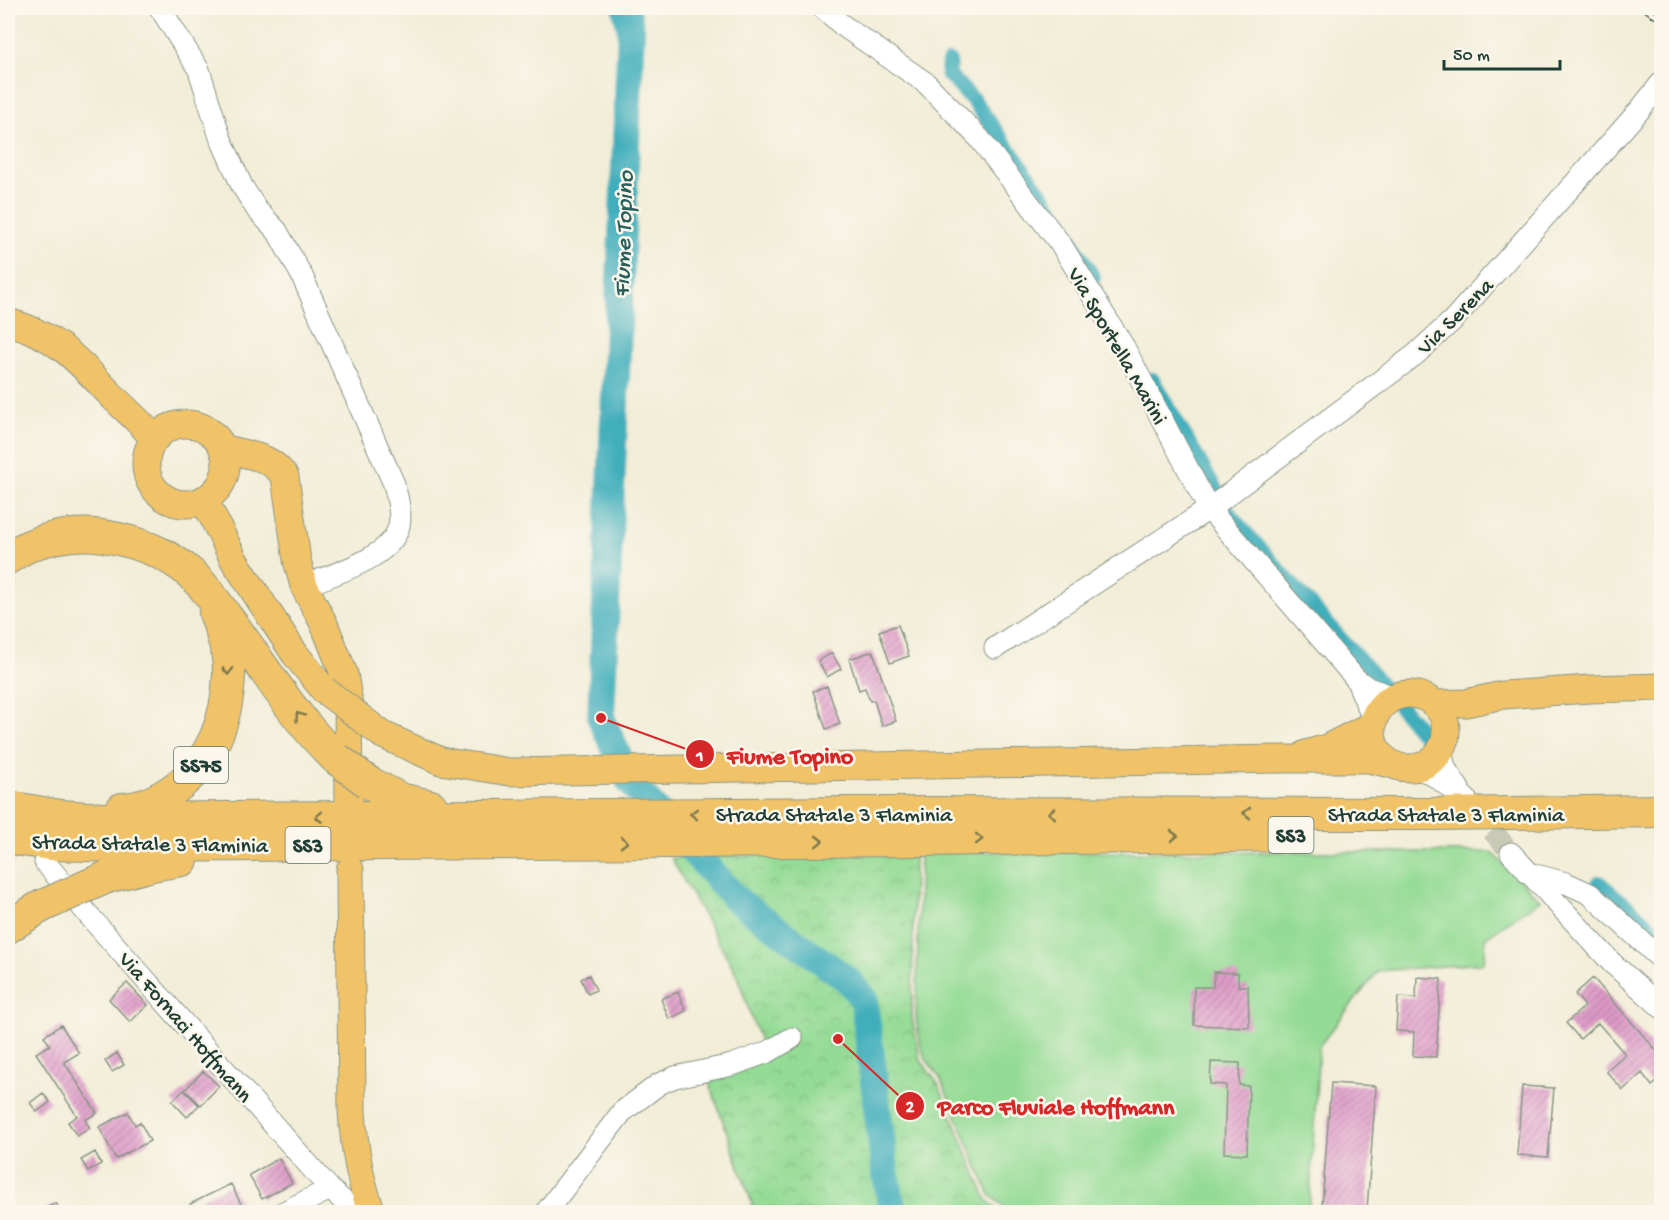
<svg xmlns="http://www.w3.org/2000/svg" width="1669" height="1220" font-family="'Gochi Hand',sans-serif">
<defs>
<pattern id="park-crowns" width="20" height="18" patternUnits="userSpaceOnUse" patternTransform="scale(1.5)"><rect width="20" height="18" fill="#94db95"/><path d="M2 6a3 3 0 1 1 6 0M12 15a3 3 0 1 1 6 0" fill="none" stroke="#7fbd81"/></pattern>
<pattern id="building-hatch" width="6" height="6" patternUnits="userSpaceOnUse" patternTransform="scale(1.5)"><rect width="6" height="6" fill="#de99c8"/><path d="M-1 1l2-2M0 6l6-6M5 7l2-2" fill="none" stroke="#b37ea3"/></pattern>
</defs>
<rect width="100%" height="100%" fill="#fbf7ec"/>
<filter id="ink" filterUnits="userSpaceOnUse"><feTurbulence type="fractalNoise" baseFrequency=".0167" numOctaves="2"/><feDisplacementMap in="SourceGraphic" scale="12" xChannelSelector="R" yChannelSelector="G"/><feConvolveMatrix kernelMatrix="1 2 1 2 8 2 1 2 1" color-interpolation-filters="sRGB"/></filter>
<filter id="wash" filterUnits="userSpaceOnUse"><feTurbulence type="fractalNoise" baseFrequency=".008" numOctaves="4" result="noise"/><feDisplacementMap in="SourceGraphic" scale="24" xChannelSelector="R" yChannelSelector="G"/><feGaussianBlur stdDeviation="1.35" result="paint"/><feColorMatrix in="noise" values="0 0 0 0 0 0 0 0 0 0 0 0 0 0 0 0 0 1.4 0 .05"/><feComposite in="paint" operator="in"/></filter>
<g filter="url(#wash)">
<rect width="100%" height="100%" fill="#f2edd7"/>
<!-- park -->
<path fill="url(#park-crowns)" stroke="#5a8c64" stroke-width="1.5" d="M914,850l-2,169 8,40 18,25 49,116 13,12h-245l-48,-136 59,-18 -30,-85 -65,-115z"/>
<!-- pitch -->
<path fill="#94db95" stroke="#5a8c64" stroke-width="1.5" d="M920,852h572l48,48 -54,37 -2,26 -106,8 -59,75 -10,166h-298l-21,-17 -50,-117 -15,-20 -4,-12 -5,-27z"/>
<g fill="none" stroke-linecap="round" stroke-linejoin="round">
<!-- canal -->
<path stroke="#3faebb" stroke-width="16" d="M949,62l-1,12 26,27 88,123 31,54
M1152,380l79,137 152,170
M1399,705l24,29
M1599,883l39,33 24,23"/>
<!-- river -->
<path stroke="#3faebb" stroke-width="28" d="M626,8l5,22 -30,688 29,64 107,118 111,80 16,20 21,171 8,41"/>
</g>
<g id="blocks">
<!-- building -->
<path fill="url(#building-hatch)" d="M898,625l11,31 -19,7 -11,-32z
M873,651l23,70 -14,5 -8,-26 -4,1 -5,-13 -6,2 -10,-31z
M832,653l9,16 -14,8 -9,-16z
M827,686l13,38 -14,5 -13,-38z
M1214,972l24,1v13h10l1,41 -55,-2v-38h19z
M589,975l7,15 -8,4 -7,-15z
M1417,977l24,2 -5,78 -23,-1 1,-24 -18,-1 2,-34 18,1z
M1593,978l69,79v21l-10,8 -10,-13 -19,17 -17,-19 19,-17 -27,-31 -18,16 -14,-16 19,-17 -10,-12z
M127,983l21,22 -18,17 -21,-23z
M678,992l8,19 -17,8 -8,-20z
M61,1025l18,28 -15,9 33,51 -12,7 5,8 -13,8 -9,-14 9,-6 -41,-63 14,-8 -6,-9z
M117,1053l7,12 -12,7 -7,-11z
M1211,1062l29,1 -1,22 10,1 -2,68 -23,-1 2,-68 -16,-1z
M203,1071l16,15 -18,19 -16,-15z
M1331,1083l45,3 -9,124 -45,-4z
M1522,1086l32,2 -6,69 -31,-2z
M184,1090l15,15 -12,12 -15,-16z
M43,1093l7,9 -13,10 -7,-9z
M128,1112l7,13 5,-3 10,19 -34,18 -17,-32z
M95,1152l6,12 -13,7 -7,-11z
M279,1158l13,25 -30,16 -13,-24z
M231,1184l14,28h-51l-4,-8z
M56,1203l5,9h-22z"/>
</g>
</g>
<g filter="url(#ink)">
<use href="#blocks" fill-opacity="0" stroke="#889586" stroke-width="1.5"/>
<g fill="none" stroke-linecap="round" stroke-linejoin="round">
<!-- minor-tunnel -->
<path stroke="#c8cab6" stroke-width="21" stroke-dasharray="21 10" stroke-linecap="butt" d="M1472,807l39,46"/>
<defs>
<path id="minor" d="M160,8l39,62 21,67 22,49 15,24 20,21 25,45 92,208c3,13 8,28 5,42 -8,33 -67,48 -95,60
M823,8l19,17 84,58 53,55 83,108 62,101 85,162 147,170 17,40
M995,648l214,-139 206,-154 38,-35 185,-208 24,-30
M1356,679l12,9 26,9
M1441,751l4,17 14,21
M1414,768l16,5 36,26
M1511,853l101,110 50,45
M45,862l46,56 239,271 18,16 11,7
M1528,873l38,10 24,11 72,66
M284,1212l46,-23
M546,1212l76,-100 37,-28 16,-7 57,-12 36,-13 24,-14"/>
<path id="major" d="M8,322c50,13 72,41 107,77 13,13 28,25 39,40
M146 464a40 40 0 1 1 80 0a40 40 0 1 1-80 0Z
M223,448c25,8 46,6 62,29l12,83 7,26 20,38 20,50 4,24 1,105
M204,499l30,61 61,94 29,36
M1372 731a37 37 0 1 1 74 0a37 37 0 1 1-74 0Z
M1435,704l31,-1 37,-8 87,-6 72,-2
M383,735l58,26 69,11 775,-13h84l22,5
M1306,754l21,-6 45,-23
M350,870l2,241c2,35 7,69 20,101"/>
<path id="highway" d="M8,558c26,-19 64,-27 95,-22 32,5 63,16 87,37 14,12 25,28 35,42 37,48 68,103 112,144
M368,782l32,17 31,7
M8,807l52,9 43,3 754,-6 575,1 230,-3
M122,809c15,0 30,-6 43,-14 43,-26 62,-69 64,-120 1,-21 -7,-42 -14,-62
M8,838l42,6 71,2 800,-6 372,-5
M107,877l45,-12 30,-5
M8,927l32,-20"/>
</defs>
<!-- minor casing -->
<use href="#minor" stroke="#889586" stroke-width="23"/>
<!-- major casing -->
<use href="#major" stroke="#889586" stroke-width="29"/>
<!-- highway casing -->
<use href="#highway" stroke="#889586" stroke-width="34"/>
<!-- minor -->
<use href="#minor" stroke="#fff" stroke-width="21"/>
<!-- major -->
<use href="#major" stroke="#f1c369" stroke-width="27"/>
<!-- highway -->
<use href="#highway" stroke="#f1c369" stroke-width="32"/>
<defs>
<path id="rail" d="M1645,8l17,12"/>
</defs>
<!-- rail casing -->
<use href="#rail" stroke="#1f3d34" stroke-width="7"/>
<!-- rail -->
<use href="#rail" stroke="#fbf7ec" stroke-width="4.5" stroke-dasharray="14" stroke-linecap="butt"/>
<defs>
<path id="major-bridge" d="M324,690l59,45"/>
<path id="highway-bridge" d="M337,759l31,23
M40,907l67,-30"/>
</defs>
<!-- major-bridge casing -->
<use href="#major-bridge" stroke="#889586" stroke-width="29" stroke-linecap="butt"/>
<!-- highway-bridge casing -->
<use href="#highway-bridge" stroke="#889586" stroke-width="34" stroke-linecap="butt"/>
<!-- major-bridge -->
<use href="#major-bridge" stroke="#f1c369" stroke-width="27"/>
<!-- highway-bridge -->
<use href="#highway-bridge" stroke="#f1c369" stroke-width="32"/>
</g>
<!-- one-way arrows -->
<defs><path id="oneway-chevron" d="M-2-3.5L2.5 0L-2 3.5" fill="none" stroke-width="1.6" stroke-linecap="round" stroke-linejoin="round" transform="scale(1.5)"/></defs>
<g stroke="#7d794c">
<use href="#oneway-chevron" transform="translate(228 671) rotate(89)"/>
<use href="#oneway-chevron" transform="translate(299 716) rotate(-126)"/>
<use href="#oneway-chevron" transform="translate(1052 813) rotate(-180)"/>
<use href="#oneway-chevron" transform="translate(1247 813) rotate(-180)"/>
<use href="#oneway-chevron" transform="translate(694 814) rotate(180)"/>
<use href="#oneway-chevron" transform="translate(319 817) rotate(179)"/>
<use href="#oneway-chevron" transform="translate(1174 836) rotate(-1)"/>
<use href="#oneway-chevron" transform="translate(979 839) rotate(-1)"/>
<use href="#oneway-chevron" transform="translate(819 841)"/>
<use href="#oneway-chevron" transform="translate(624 842)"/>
</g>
</g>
<g text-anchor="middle" stroke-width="5" stroke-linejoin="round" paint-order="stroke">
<!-- shield labels -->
<g fill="#fbf7ec" stroke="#61756b" stroke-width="1.5">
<rect x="174" y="747" width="54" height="36" rx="4.5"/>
<rect x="1268.5" y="817" width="45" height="36" rx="4.5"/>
<rect x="285.5" y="827" width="45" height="36" rx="4.5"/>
</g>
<g font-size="21" font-weight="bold" fill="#1f3d34">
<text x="201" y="772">SS75</text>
<text x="1291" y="842">SS3</text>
<text x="308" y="852">SS3</text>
</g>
<!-- street labels -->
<g font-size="22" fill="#1f3d34" stroke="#fbf7ec">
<text transform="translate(1454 315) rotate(-45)" y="8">Via Serena</text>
<text transform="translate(1119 345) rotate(60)" y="8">Via Sportella Marini</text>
<text x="834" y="821">Strada Statale 3 Flaminia</text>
<text x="1446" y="821">Strada Statale 3 Flaminia</text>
<text transform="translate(150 842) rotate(1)" y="8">Strada Statale 3 Flaminia</text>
<text transform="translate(187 1026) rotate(49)" y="8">Via Fornaci Hoffmann</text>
</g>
<!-- water labels -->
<g font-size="24" font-style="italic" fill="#295f5c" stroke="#fbf7ec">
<text transform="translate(622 234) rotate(-88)" y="8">Fiume Topino</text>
</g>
</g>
<!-- callouts -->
<path fill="none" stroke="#d62828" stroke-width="2" d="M601 718L700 754M838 1039L910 1106"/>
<g fill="#d62828" stroke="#fbf7ec" stroke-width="2">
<circle cx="601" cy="718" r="6"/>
<circle cx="838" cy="1039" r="6"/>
<circle cx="700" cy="754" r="15"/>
<circle cx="910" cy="1106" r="15"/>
</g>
<g font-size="18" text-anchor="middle" font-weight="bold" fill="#fff">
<text x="700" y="761">1</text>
<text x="910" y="1112">2</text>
</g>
<g font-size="24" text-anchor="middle" font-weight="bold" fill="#d62828" stroke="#fbf7ec" stroke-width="5" stroke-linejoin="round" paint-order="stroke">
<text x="790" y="763">Fiume Topino</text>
<text x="1056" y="1114">Parco Fluviale Hoffmann</text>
</g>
<!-- margin -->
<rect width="1669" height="1220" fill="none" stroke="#fbf7ec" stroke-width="30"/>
<!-- scale -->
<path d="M1444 60v9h116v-9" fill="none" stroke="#1f3d34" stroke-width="3"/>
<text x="1453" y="60" font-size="18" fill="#1f3d34" stroke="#fbf7ec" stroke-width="4.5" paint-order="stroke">50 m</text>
</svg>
